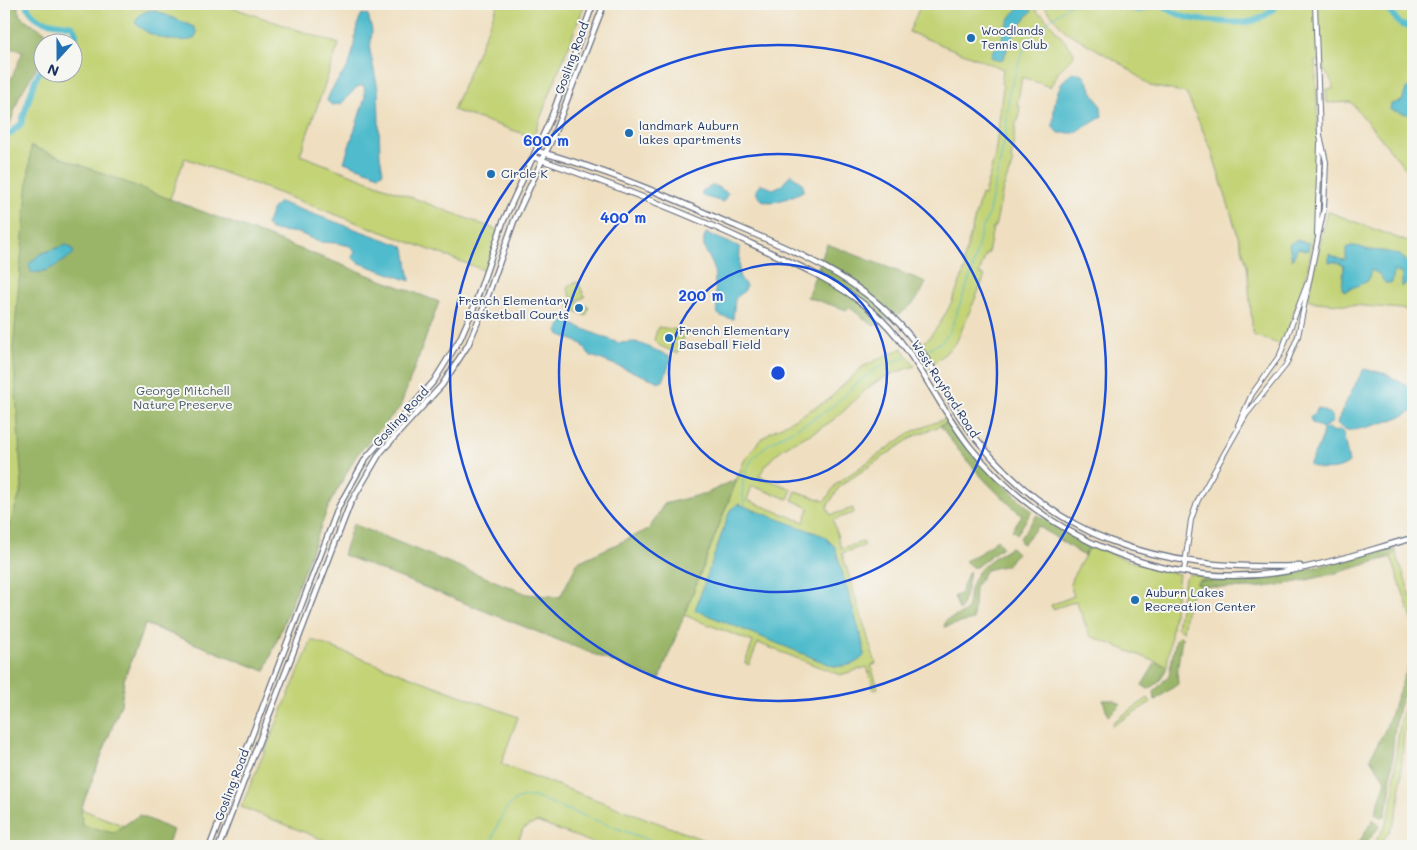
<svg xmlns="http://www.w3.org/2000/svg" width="1417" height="850" font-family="Mali,sans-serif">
<rect width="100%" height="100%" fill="#f6f6f2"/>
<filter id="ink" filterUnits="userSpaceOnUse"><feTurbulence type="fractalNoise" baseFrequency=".02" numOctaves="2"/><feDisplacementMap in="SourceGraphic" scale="10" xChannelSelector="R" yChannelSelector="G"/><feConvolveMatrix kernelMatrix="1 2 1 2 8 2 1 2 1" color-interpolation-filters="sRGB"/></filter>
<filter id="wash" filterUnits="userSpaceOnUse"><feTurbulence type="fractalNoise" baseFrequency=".0096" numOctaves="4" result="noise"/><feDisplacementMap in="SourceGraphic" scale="20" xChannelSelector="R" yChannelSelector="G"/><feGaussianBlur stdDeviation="1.12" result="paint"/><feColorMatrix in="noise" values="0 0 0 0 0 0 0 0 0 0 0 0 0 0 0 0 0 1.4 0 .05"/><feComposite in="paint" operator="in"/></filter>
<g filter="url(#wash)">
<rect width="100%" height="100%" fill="#efdfc0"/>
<!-- green -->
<path fill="#c3d376" stroke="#6f816a" d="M26,4h196l117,40 -39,111 200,76 -14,40 -301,-113 -16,43 270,101 -110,203 -64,166 -120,-47 -21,55 -3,25 -40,105 95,37h-172v-707l17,-15 14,-44 7,-12v4h30l1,-28 3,-5 1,-6 -5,-7c-21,-5 -36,0 -46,-22z
M498,4h87l-52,133 -80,-27z
M921,4h111l8,11 2,-1 32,38v4l-15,15 -9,16 -28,-10 -5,28 3,1 -2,15 -2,1 -5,39 2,1 -10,27 -8,39 -2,-1 -5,27h-2l-7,20 6,2 -29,67 -21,20 -13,-19c21,-17 36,-54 44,-79l-3,-2 18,-69 3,1 11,-40 8,-69 -2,-2 2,-15 -94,-37z
M1046,4h367v167l-6,-1 -56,-68 -24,1 -1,-14h7c0,-14 -12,-16 -13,-28h-5c4,72 9,163 -14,232l8,2 18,-84 86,33v66l-97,-8 -16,-6 -17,46 -4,2 -26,-9 -6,-70 -36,-116 -25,-56 -36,-7 -25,-20 -60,-35 -20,-24z
M578,282l7,15 -7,3 -7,-3 -4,-11z
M572,300l17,7 -3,9 -17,-8z
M658,327l28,4 -8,23 -18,-8 -6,-6z
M902,348l13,18c-14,5 -30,9 -42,18 -17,13 -30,31 -49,42 -30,19 -45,17 -65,50l33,13 -4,10 -36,-13 -5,14 57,22 5,-14 -17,-8 4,-9 29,10 11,-17 75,-52 36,-14 3,4 -36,14 -74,50 -13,21 4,8 22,-7 1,5 -21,7 8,28 22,-6 1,4 -22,7 34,111 -5,2 7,22 -4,2 -7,-23 -27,8 -82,-32 -9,22 -4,-2 8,-21 -69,-27 60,-154 15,-20 10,-8 59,-33 34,-33z
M1091,545l36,15 52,14 -12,92 -77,-30 -14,-35 -23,8 -2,-4 23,-9 -4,-11 2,-7z
M1396,552l17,51v19l-22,-65z
M1189,574l36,4 -1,4 -25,-2 -3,4 7,2 -5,4 -5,-4 -1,9 -4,3 -5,34 -6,-5 8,-49z
M312,640l206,77 -17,47 219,82h-119l-64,-24 -14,7 -7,17h-177l-98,-39z
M1413,683c0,18 -7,34 -9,52 -3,26 -2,52 -7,78 -2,12 -11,24 -19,33l-2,-6c20,-27 17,-53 20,-85 2,-25 7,-49 17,-72z
M1148,698l3,4 -39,24 1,-4z"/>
<!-- forest -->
<path fill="#9ab567" stroke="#5a7262" d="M4,4h13l3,12c12,9 28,16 38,26h-16v16l-23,39 -11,33 -4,4v-47l8,-10 11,-26 -19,-4z
M31,146l408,156 -39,105 -44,49 -27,49 -64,166 -120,-47 -21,55 -3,25 -40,105 1,16 31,8 26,-18 34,15 -6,16h-163v-305l18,-53 -9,-139z
M827,244l99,38c-10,26 -28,34 -52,44l-25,-19 -2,3 -40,-13z
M950,422l38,48 44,41 -15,23 -5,-4 10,-15c-32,-27 -58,-55 -82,-90z
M737,479l-78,201 -316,-125 10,-31 174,70 33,3 18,-35 71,-33 15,-25 43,-11z
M1037,515l54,30 -7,11 -46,-30 -15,18 -2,-1 -1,-5z
M997,539l5,8 -26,20h-4l-7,-6 17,-9z
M1011,547l6,6 -10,12 -21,5 -11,17 -2,33 -29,7 2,-7c35,-11 15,-18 29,-43 8,-14 23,-22 36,-30z
M1390,548l5,1 1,3 -5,5c-61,18 -131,41 -195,27l3,-4 25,2 1,-4c57,0 110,-15 165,-30z
M969,571c2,4 -6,37 -10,40l-5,-15 6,-2z
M1179,636l3,1 -5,35 1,12 -23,16 -1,-8 15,-17 7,-36z
M1411,658h2v13l-14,36 -5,25 -4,59 -5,25 -4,1 -6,-3 11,-33 -16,-23 15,-28z
M1156,662l11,4c-3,10 -9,19 -19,23l-6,-4z
M1103,700h11l7,4 -13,12z
M1373,819l7,7 -17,20h-11l8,-5z"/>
<!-- water -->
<path fill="#50bbcc" stroke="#367595" d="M1026,4l6,7c-14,15 -22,28 -28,47l-5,3 -8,-4 1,-6 9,-7c3,-16 8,-32 25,-40z
M154,10l40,17 3,6 -3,6c-18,5 -46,-2 -59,-16 4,-10 9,-12 19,-13z
M362,14l6,1 4,15 -2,21 8,38 2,67 3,16 -4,3 -35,-13 21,-64 -1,-13 -7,2 -16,17 -9,1 -5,-4c4,-15 15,-24 22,-37 7,-16 4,-36 13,-50z
M1073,72l10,2 18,33 1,10 -27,16h-17l-5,-6c1,-21 1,-42 20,-55z
M1410,86h3v38l-2,-9 -21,-5 1,-6 11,-3 4,-12z
M791,174l12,10v7c-13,7 -44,21 -47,-1l5,-6 12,5 9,-4z
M714,185l14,8 -5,9 -21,-6v-5z
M279,202l121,43 5,3 5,33 -53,-19 -5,-5 3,-5 -5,-6 -13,-3 -18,-1 -20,-9 -28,-3 -5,-5 6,-15z
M706,233l34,14 -1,29 7,10 -1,4 -10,9 -2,20c-5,-1 -12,-2 -15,-5 -2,-3 -3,-37 -4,-44 -2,-14 -16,-21 -8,-37z
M1296,240l13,3 -1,8 -10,-3 -6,12 -3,-16z
M66,245l5,2 3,6c-10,9 -30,22 -43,19l-2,-8 11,-10z
M1351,246c11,0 12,3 19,4 25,2 43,3 43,34l-4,-3 -7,6v-13l-8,-3 -2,12h-7l-6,-9 -8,-4 -3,11 -23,10 -3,-2 2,-23 -7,-4h-8v-8l13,6 4,-1v-11z
M564,321l54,22 18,-1 34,14 1,4 -8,21 -3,1 -71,-27 -7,-11 -23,-10 -2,-3z
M1364,369l20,4 29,16v22c-9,6 -56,21 -66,19 -4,-1 -7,-3 -10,-7 0,-3 23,-49 27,-54z
M1318,408l13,6 2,8 -11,6 -10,-5 -2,-5z
M1327,428l8,4 4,-2 4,2 6,31c-11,9 -27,8 -40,2l12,-24 2,-12z
M738,504l86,32 11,11 29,100v9c-8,9 -19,11 -31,10l-138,-56 35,-100z"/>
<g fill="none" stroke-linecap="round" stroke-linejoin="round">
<!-- stream -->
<path stroke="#50bbcc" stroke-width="1" d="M926,350l14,-7 9,-10 23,-61 9,-40 7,-16 17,-77 4,-46 12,-37 7,-14 11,-14 32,-24
M745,506c-15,-59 46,-70 81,-95 18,-13 31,-30 50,-42 9,-6 22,-9 32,-12
M490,846c8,-22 15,-52 44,-49l130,49"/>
<!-- river -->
<path stroke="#50bbcc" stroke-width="6" d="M26,4c10,22 25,17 46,22 5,7 6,11 0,18
M1125,4c19,14 20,-1 35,1 30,17 34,14 66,17 23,2 36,0 52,-18
M1379,4l9,5 13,16 12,2
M4,139l17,-15 14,-44 7,-12"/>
</g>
</g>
<g filter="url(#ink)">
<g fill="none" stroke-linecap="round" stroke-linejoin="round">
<defs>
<path id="tertiary" d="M1315,4l5,132
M1317,234l3,-91
M1238,425l14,-31 28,-39 27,-71
M1184,571l7,-51 7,-20 48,-85 40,-50 12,-29 26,-128 2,-46 -6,-27"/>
<path id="secondary" d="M537,151c67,18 133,46 196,74 45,19 94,39 133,69 24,18 46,42 62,67 12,19 21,40 34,59 87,122 195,151 338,146
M533,157c75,26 150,54 221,88 41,19 82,36 117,65 45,38 64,93 100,138 75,92 198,144 317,123 42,-7 84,-22 125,-33
M210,846l129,-340 27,-48 68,-77 26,-42 14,-32 29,-85 48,-104 42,-114
M219,846l131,-342 30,-51 62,-68 26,-40 14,-33 32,-91 38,-82 52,-135"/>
</defs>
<!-- tertiary casing -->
<use href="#tertiary" stroke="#656d80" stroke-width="6"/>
<!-- secondary casing -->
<use href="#secondary" stroke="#656d80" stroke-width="7"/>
<!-- tertiary -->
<use href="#tertiary" stroke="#fff" stroke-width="4"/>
<!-- secondary -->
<use href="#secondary" stroke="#fff" stroke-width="4.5"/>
</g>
</g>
<!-- distance rings -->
<g fill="none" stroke="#1d4ed8" stroke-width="2.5">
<circle cx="778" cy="373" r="109"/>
<circle cx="778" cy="373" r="219"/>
<circle cx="778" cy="373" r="328"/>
</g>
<!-- markers -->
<g fill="#1f6fb2" stroke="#f6f6f2" stroke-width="2">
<circle cx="971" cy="38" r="5"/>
<circle cx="629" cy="133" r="5"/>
<circle cx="491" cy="174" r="5"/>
<circle cx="579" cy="308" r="5"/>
<circle cx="669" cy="338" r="5"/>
<circle cx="1135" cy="600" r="5"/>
</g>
<g text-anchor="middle" stroke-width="4" stroke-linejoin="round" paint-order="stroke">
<!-- poi labels -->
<g font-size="12" fill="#1b2f5e" stroke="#f6f6f2" text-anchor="start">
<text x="981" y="35">Woodlands<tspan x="981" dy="14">Tennis Club</tspan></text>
<text x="639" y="130">landmark Auburn<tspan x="639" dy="14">lakes apartments</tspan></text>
<text x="501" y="178">Circle K</text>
<text x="569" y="305" text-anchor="end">French Elementary<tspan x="569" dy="14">Basketball Courts</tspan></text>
<text x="679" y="335">French Elementary<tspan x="679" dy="14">Baseball Field</tspan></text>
<text x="1145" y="597">Auburn Lakes<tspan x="1145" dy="14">Recreation Center</tspan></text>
</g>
<!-- street labels -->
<g font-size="12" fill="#1b2f5e" stroke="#f6f6f2">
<text transform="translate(572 58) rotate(-70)" y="4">Gosling Road</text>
<text transform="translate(945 389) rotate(57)" y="4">West Rayford Road</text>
<text transform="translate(401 417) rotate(-48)" y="4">Gosling Road</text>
<text transform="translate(232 785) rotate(-69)" y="4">Gosling Road</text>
</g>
<!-- park labels -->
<g font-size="12" fill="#455864" stroke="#f6f6f2">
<text x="183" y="395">George Mitchell<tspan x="183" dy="14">Nature Preserve</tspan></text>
</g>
</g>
<circle cx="778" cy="373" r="8" fill="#1d4ed8" stroke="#f6f6f2" stroke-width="2.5"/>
<g font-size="15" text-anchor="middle" font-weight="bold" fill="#1d4ed8" stroke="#f6f6f2" stroke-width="4" stroke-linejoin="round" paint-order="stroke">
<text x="546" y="146">600 m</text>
<text x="623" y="223">400 m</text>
<text x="701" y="301">200 m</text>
</g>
<!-- margin -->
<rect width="1417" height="850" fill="none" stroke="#f6f6f2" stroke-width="20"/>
<!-- north arrow -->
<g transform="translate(58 58) rotate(201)"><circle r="24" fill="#f6f6f2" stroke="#9ea6b7"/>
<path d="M0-4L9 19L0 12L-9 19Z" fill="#1f6fb2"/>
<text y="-8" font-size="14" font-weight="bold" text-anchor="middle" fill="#1b2f5e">N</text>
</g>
</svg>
